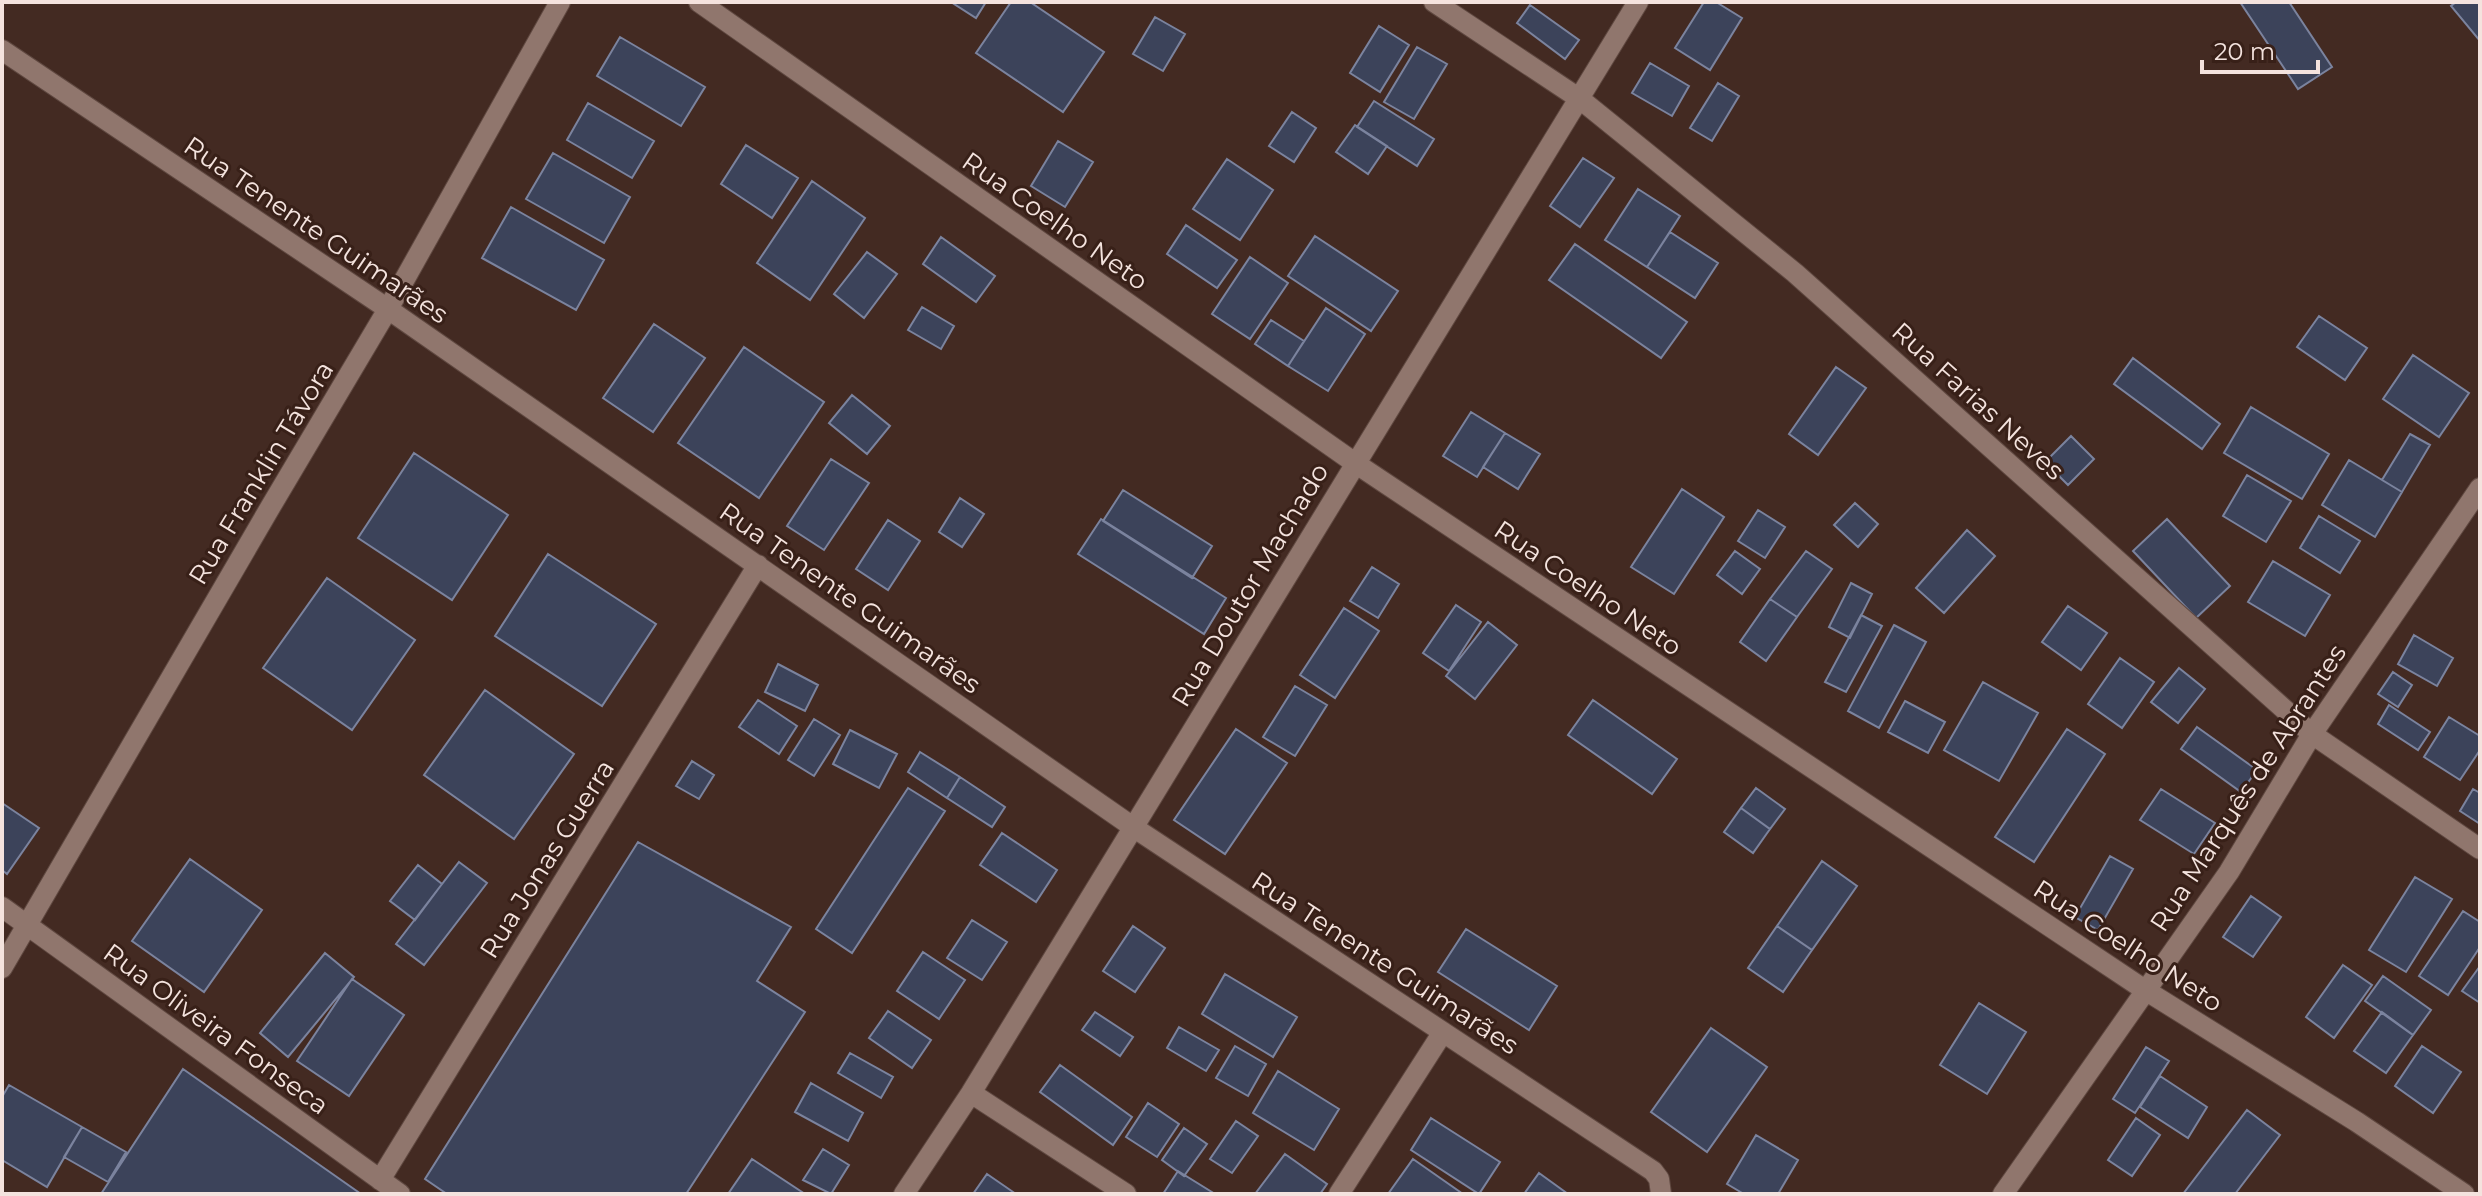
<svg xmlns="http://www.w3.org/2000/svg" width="2482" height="1196" font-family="Montserrat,sans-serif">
<rect width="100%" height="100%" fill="#432a22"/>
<!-- building -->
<path fill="#3c435a" stroke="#7b839e" stroke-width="2" d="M951,2h35l-10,16z
M1011,2h19l74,50 -41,60 -87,-59z
M1704,2h12l26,16 -32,52 -35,-22z
M2240,2h49l43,65 -34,22z
M2456,2h24v39l-29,-35z
M1530,5l49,35 -14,19 -48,-36z
M1155,17l30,17 -22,37 -30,-17z
M1379,26l30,19 -29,47 -30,-19z
M620,37l85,50 -24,39 -84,-50z
M1417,47l30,17 -33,55 -30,-17z
M1650,63l39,23 -17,30 -40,-23z
M1718,83l21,13 -27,45 -22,-13z
M1374,101l60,38 -17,27 -60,-39z
M588,103l66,38 -22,37 -65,-38z
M1292,112l24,16 -22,34 -25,-16z
M1355,125l32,21 -19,28 -32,-22z
M1058,141l35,21 -28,45 -34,-21z
M746,145l52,33 -26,40 -51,-34z
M553,153l77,44 -26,46 -78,-44z
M1583,158l31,20 -34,49 -30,-21z
M1227,159l46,31 -33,50 -47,-31z
M812,181l53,37 -55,82 -53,-37z
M1638,189l42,27 -33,51 -42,-27z
M511,207l93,53 -28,50 -94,-52z
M1186,225l51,35 -20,28 -50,-34z
M1670,232l48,31 -23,35 -48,-31z
M1315,236l83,55 -27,40 -83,-55z
M941,237l54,39 -19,26 -53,-38z
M1575,244l112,78 -26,36 -112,-78z
M867,252l30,22 -33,44 -30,-24z
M1250,257l38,26 -38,56 -38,-25z
M922,307l32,19 -13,23 -33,-19z
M1326,308l39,26 -37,57 -40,-25z
M2319,316l48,32 -22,32 -48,-33z
M1271,320l33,21 -16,25 -33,-22z
M654,324l51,34 -52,74 -50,-34z
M744,347l80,55 -65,96 -81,-55z
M2413,355l56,38 -30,44 -56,-38z
M2133,358l87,66 -18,25 -88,-65z
M1836,367l30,21 -48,67 -29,-21z
M852,395l38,31 -23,28 -38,-31z
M2251,407l78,47 -27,45 -78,-46z
M1471,412l34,21 -28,44 -34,-21z
M1505,433l35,21 -22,35 -35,-22z
M2410,434l20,11 -28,47 -20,-12z
M2071,436l23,23 -26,26 -23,-23z
M414,453l94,62 -56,85 -94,-62z
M831,459l38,24 -45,67 -37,-24z
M2349,460l53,32 -27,45 -53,-32z
M2247,475l44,26 -25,41 -43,-26z
M1682,489l42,28 -50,77 -43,-27z
M1123,490l89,56 -20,32 -89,-57z
M960,498l24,16 -22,33 -23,-15z
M1855,503l23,21 -20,23 -24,-22z
M1758,510l27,17 -20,31 -27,-17z
M2319,516l41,25 -20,32 -40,-25z
M1101,519l125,79 -22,36 -126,-80z
M2167,519l63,67 -34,32 -63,-67z
M888,520l32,21 -32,49 -32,-21z
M1967,530l28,26 -51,57 -28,-25z
M1735,551l25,18 -18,25 -25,-19z
M1806,551l26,18 -35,48 -27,-18z
M548,554l108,70 -54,82 -107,-70z
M2273,561l57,34 -25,41 -57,-34z
M1372,567l27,17 -21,34 -28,-17z
M327,578l88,62 -63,90 -89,-62z
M1851,583l21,11 -22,44 -21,-11z
M1770,599l27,18 -31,44 -26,-19z
M1456,605l25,17 -32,49 -26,-18z
M2068,606l39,27 -26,37 -39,-28z
M1344,608l35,23 -44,67 -35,-23z
M1861,615l21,11 -36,66 -21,-10z
M1488,622l29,23 -42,54 -29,-23z
M1894,625l32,17 -47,86 -31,-17z
M2414,635l39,23 -16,28 -39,-22z
M2120,658l34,24 -32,46 -34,-24z
M778,664l40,21 -13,26 -40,-19z
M2179,668l26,21 -27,34 -27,-21z
M2393,672l19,13 -14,22 -20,-13z
M1983,682l55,31 -39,68 -55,-31z
M1295,686l32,19 -32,51 -32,-19z
M485,690l89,64 -60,85 -90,-64z
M758,700l39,26 -18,28 -40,-27z
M1593,700l84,59 -25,35 -84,-59z
M1905,701l40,21 -17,31 -40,-21z
M2389,705l41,27 -12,18 -40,-26z
M2449,717l31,19v14l-20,30 -36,-23z
M814,719l26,16 -26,41 -26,-16z
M2197,727l60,43 -16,22 -60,-43z
M1236,729l51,34 -62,91 -51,-34z
M2067,729l38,25 -71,108 -39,-25z
M850,730l47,24 -18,34 -46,-24z
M920,752l40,25 -13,21 -39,-26z
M692,761l22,14 -15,24 -23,-13z
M960,777l45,30 -13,20 -45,-29z
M908,788l37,23 -93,142 -36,-24z
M1756,788l29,21 -15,20 -29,-21z
M2161,789l54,34 -21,31 -54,-34z
M2473,789l7,4v31l-20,-13z
M2,803l37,25 -32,46 -5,-4z
M1741,808l29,21 -17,24 -29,-21z
M1002,833l55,37 -21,32 -56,-37z
M638,842l153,85 -34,54 48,31 -119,182h-239l-22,-15z
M2110,856l23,13 -35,61 -23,-13z
M190,859l72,51 -58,82 -72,-51z
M1822,861l35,25 -45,64 -35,-24z
M459,862l28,21 -63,82 -28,-21z
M418,865l24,19 -27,36 -25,-19z
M2415,877l37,22 -46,73 -37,-22z
M2251,896l30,21 -28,40 -30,-20z
M2463,911l17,11v25l-32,48 -29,-19z
M972,920l35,22 -25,38 -35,-22z
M1133,926l32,22 -30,44 -32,-21z
M1777,926l35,24 -29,42 -35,-24z
M1466,929l91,57 -28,44 -91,-58z
M923,952l42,28 -26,39 -42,-28z
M325,953l29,24 -66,80 -28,-24z
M2343,965l29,20 -38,53 -28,-21z
M2480,966v37l-18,-12z
M1225,974l72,43 -24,40 -71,-43z
M2383,976l48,34 -18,25 -48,-34z
M352,979l52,36 -55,81 -52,-35z
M1979,1003l47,29 -39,62 -47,-29z
M888,1011l43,29 -19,28 -43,-30z
M1095,1012l38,25 -13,19 -38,-26z
M2382,1012l31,23 -27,38 -32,-22z
M1179,1027l40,23 -13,21 -39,-23z
M1711,1028l56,39 -60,85 -56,-40z
M1235,1046l31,18 -18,32 -32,-18z
M2422,1046l39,26 -28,41 -38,-27z
M2146,1047l23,14 -34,52 -22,-14z
M850,1053l43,24 -12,21 -43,-25z
M1060,1065l72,52 -19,28 -73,-53z
M183,1069l178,125h-260z
M1278,1071l61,38 -25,41 -61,-37z
M2160,1076l47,31 -19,31 -48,-31z
M811,1083l52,30 -15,28 -53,-29z
M9,1085l73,42 -35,60 -45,-27v-63z
M1148,1103l31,21 -22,33 -31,-20z
M2247,1110l33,25 -45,59h-52z
M1431,1118l69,44 -21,32 -68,-44z
M2136,1118l24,17 -28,41 -24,-16z
M1236,1121l22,15 -26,37 -22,-14z
M82,1127l44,25 -18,30 -44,-25z
M1184,1128l23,16 -23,32 -22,-16z
M1756,1135l42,25 -20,34h-34l-17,-10z
M823,1149l26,16 -18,29 -28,-14z
M1285,1154l42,30 -7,10h-65z
M752,1159l53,35h-77z
M1413,1159l50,35h-75z
M1178,1171l37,23h-52z
M1539,1173l29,21h-44z
M987,1174l29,20h-43z"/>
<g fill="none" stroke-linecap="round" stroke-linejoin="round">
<defs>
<path id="minor" d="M699,2l656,461 790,527 212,132 107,72
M1434,2l146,97 215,174 517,461 168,115
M2,50l386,259 745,518 520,344 6,8 2,15
M2,907l398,287
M2,968l269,-462 117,-197 172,-307
M971,1093l155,101
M380,1180l378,-615
M904,1194l67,-101 667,-1091
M1339,1194l104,-162
M2003,1194l226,-322 83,-138 168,-246"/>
</defs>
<!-- minor casing -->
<use href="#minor" stroke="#5f4840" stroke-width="22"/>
<!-- minor -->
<use href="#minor" stroke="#90766d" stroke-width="20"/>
</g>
<g text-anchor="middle" stroke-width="6" stroke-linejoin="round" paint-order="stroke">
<!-- street labels -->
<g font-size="26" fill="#f4e3de" stroke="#382018">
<text transform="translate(1055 221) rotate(35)" y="9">Rua Coelho Neto</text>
<text transform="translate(316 230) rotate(34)" y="9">Rua Tenente Guimarães</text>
<text transform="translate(1978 401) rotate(42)" y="9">Rua Farias Neves</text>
<text transform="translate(261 473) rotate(-59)" y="9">Rua Franklin Távora</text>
<text transform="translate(1250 585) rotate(-59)" y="9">Rua Doutor Machado</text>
<text transform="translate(1588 588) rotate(34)" y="9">Rua Coelho Neto</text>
<text transform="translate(850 598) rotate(35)" y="9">Rua Tenente Guimarães</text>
<text transform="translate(2248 788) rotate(-57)" y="9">Rua Marquês de Abrantes</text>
<text transform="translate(547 859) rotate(-58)" y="9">Rua Jonas Guerra</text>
<text transform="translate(2128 946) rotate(33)" y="9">Rua Coelho Neto</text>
<text transform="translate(1385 963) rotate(33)" y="9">Rua Tenente Guimarães</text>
<text transform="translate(216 1029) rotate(36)" y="9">Rua Oliveira Fonseca</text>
</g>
</g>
<!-- border -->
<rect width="2482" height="1196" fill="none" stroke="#f4e3de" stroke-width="8"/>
<!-- scale -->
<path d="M2202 60v12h116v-12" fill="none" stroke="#f4e3de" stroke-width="4"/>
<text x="2214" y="60" font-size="24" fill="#f4e3de" stroke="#382018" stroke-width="6" paint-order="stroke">20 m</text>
</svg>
